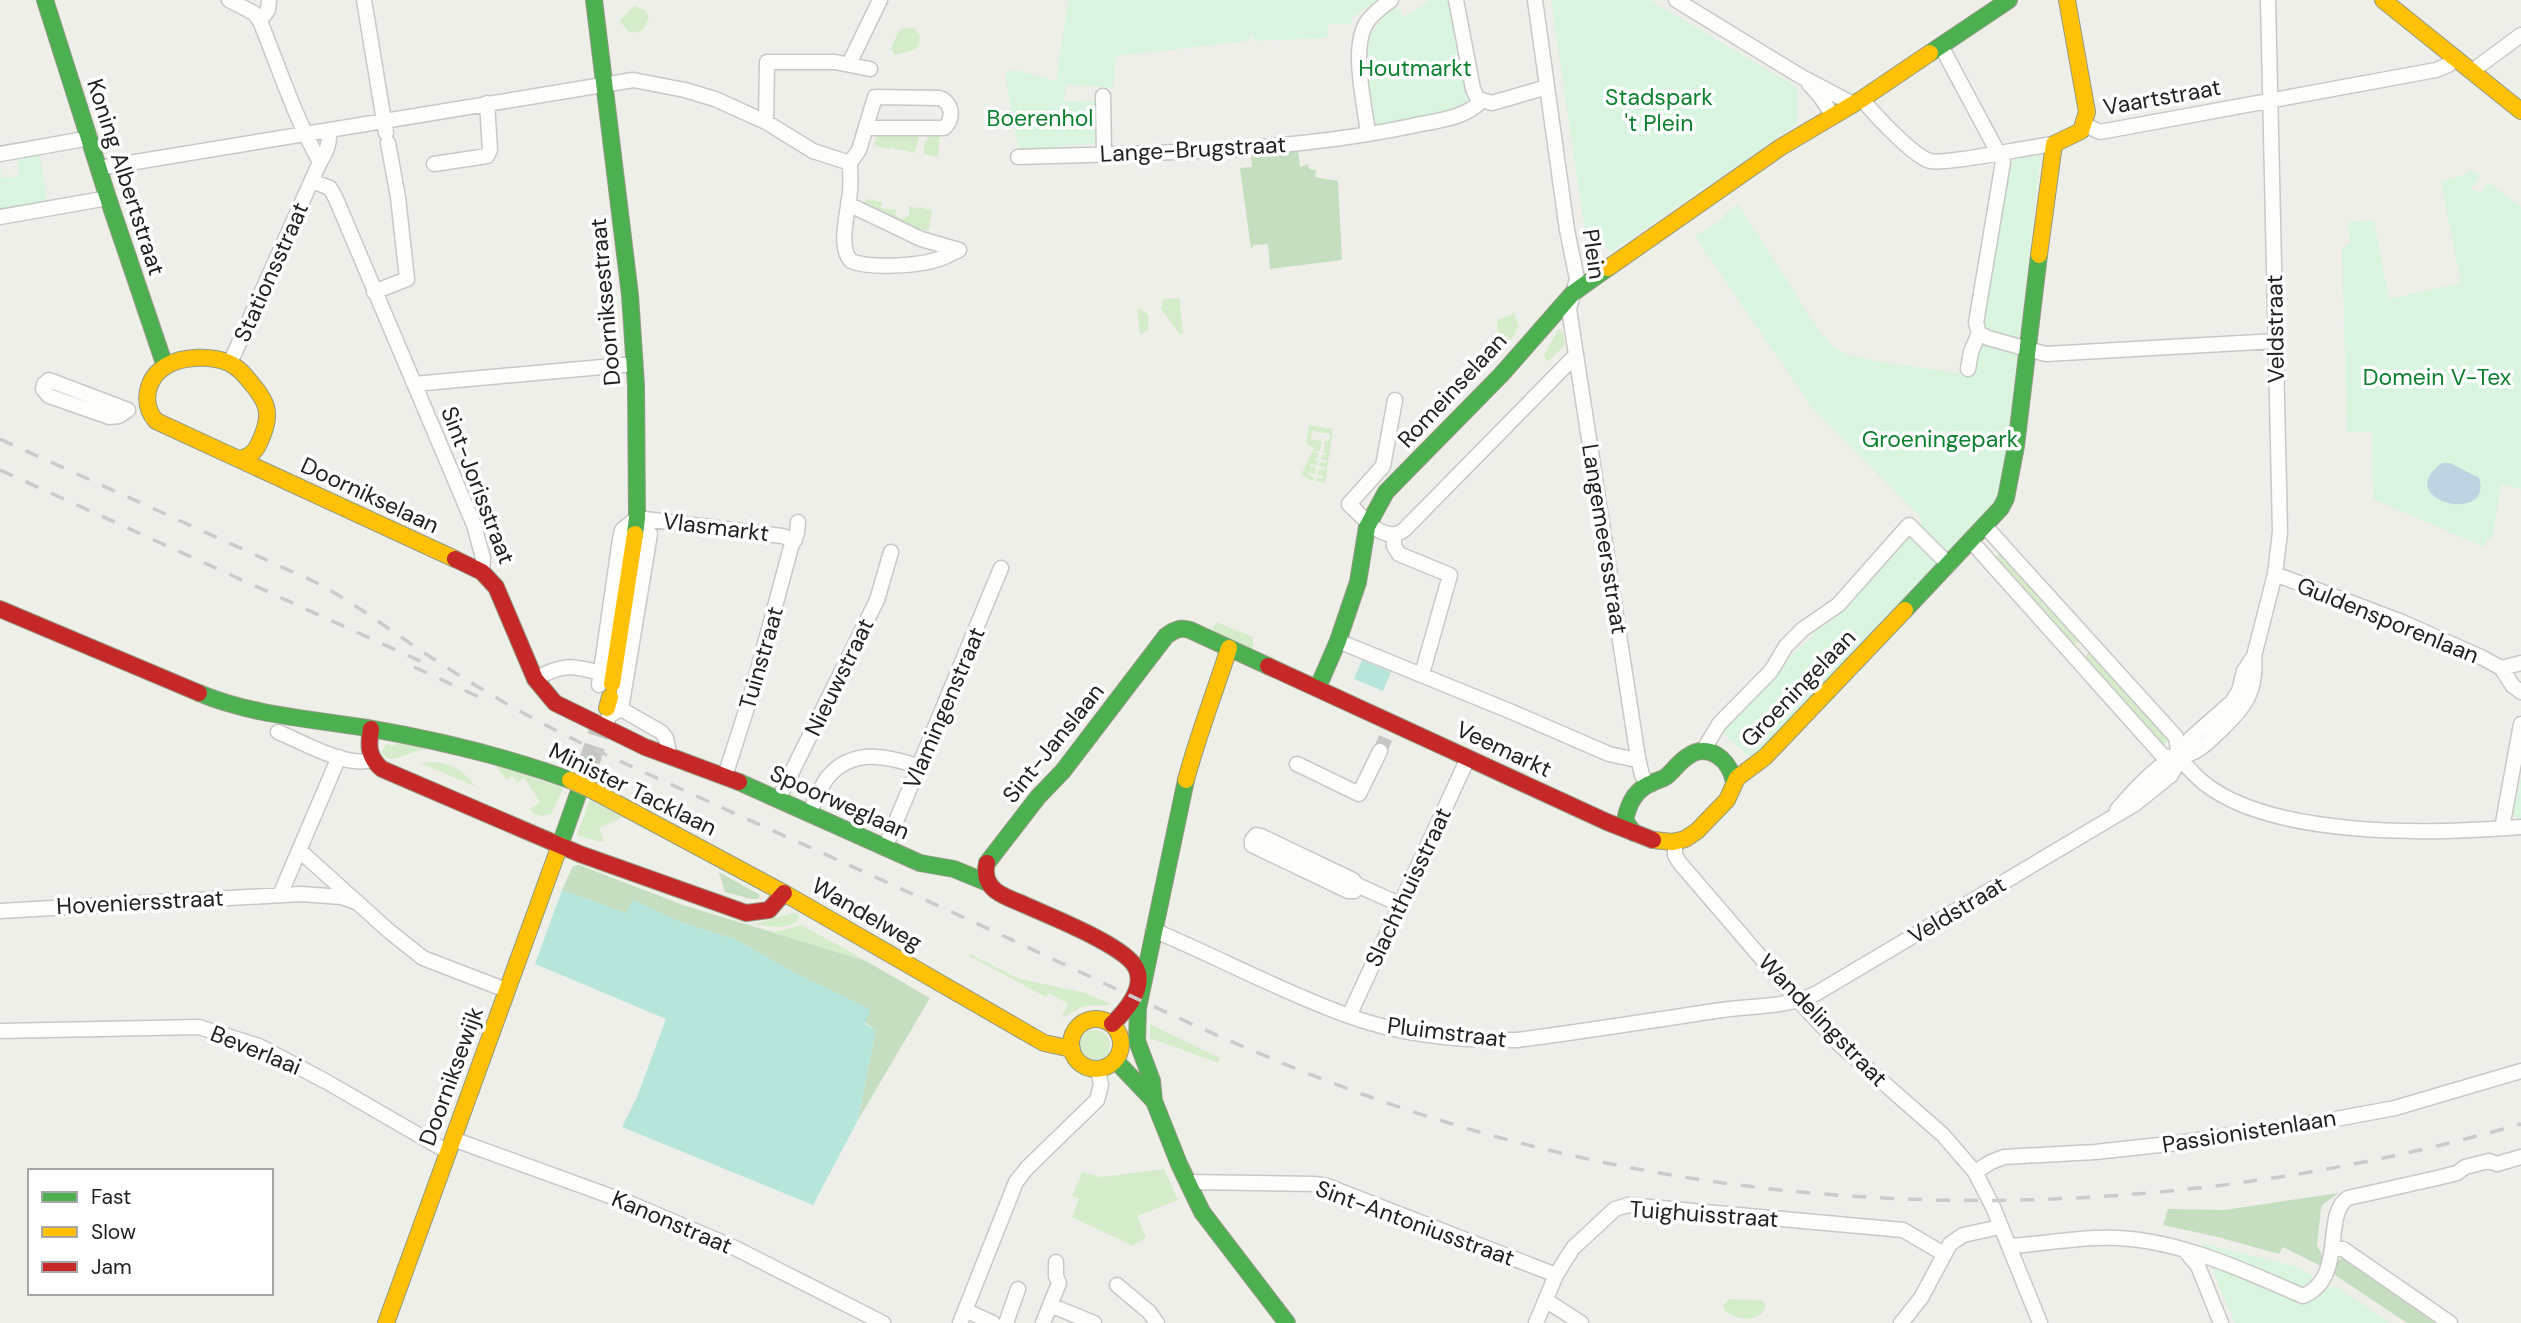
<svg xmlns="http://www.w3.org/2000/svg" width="2521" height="1323" font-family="'DM Sans',sans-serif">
<rect width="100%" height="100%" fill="#efefea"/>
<!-- grass -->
<path fill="#d5ecca" d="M634,6l11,4 4,8 -6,12c-16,7 -15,-1 -24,-9z
M904,28h10l6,8 -1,9 -5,5 -19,5 -4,-6 7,-17z
M878,134l39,1 2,3 -4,15 -8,-2 -1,-2 -1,2 -5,-1 -1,-2 -1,2 -5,-1 -1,-3 -1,3 -16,-3 -1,-3z
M930,135l10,1 -1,9 -2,2h2l-1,10 -6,-1v-3l-1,3 -7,-2c-1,-5 1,-15 6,-19z
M867,199l15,3 -1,6 16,2 -2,4 4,4h5l5,-3v-9l8,3 1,-2 7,1v3l1,-2 6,1 -1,9 -3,1 2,1 -1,9 -2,1 -16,-4 -47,-24z
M1180,298l3,36h-4l-18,-25 2,-10z
M1137,308l11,6 1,15 -9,6z
M1514,313l5,13 -12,20h-5l-2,-2 -3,-24z
M1558,330h4l3,15 -15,15 -4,1 -2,-6z
M1309,425l24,4 -8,55 -9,-3 1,-4 6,2v-3l-6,-1 2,-6 6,1v-2l-6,-2 1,-4 7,1v-2l-6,-2 1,-4h5l-4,-3 2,-11h4l1,-7 -18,-3 -1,8 11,2 -2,10h-4v2l3,1 -1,4 -5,1 5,2 -1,5 -6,-2 -1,2 6,2 -1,6 -6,-2 -1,3 6,2 -1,4 -12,-6 13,-27 -8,-4z
M2001,552l79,88 -6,6 -81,-84z
M1216,622l37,15v12l-41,-19z
M2092,650l79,88 -10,8 -78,-86 1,-3z
M396,743l32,5 -35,11 -7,-1 -4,-6 4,-8 9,2z
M439,762c18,4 26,11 37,25l-56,-24z
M496,765l67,23 -11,25 -9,3 -9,-2 -4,-5 10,-7 -16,-24 -7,5 -4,-7 -7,4z
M590,800l33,17 -24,11 5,13 -4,1 -23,-7z
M792,913l7,2 -3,8c-15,6 -25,4 -41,1z
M745,924l30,8 27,-7 64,36z
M970,954l50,25 66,14 25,11c-9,3 -19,0 -29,3 -8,3 -13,9 -21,10l7,-13 -19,-11 -3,4 -77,-41z
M1150,1024l70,34 -2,5 -68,-25z
M1080 1045a15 15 0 1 1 30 0a15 15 0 1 1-30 0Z
M1164,1169l14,31 -41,16 9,21 -13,9 -61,-29 7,-18 -7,-3 10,-24 19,5z
M1729,1299l32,1 5,5c-5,18 -27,17 -42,5l-1,-5z"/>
<!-- forest -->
<path fill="#c5dec0" d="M1298,151l2,16 8,-3 1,5 7,1 -1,7 23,4 4,79 -72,9 -2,-25 -14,1 -3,4 -11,-81 12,-1 -1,-13z
M579,865l104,40 183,56 64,37 -72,122 18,-90 -81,-57 -60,-34 -52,-16 -50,-23 -7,13 -64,-23 11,-24z
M719,872l41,23 -2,4h-6l-27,-7z
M2339,1193l-16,11 -2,5 -4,36 6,12v10l-40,-20 -4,7 -61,-17 -55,-12 5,-16 56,1z
M2342,1258l96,65h-31l-75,-50 2,-10z"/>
<!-- park -->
<path fill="#d9f4df" d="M1068,0h311l-27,17 -1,7h-23l-1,14 -74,3 1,-5 -4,-2 -2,7 -132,15 -3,32 -47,-4 -2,18 31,-1v43l-37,2v5h-38l-5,-18 -10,-59h3l1,-4 11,1 36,10z
M1431,0h21l19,103 -2,4 -96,23 -8,-75 8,-26 22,-25 9,13z
M1551,0h98l148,87v37l-184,127 -27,-13z
M2036,153l5,2 -40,341 -249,264 -31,-29 13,-16 5,-1 48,-57h3l23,-22 -1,-6 9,-5h4l51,-52 29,-34 3,-1 12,-12 2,-6 -110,-111 -117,-172 29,-18v-4l14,-10 80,125 17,19 14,7 32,7 91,13 37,-210 5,-7z
M40,154l7,48 -47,8v-43l2,11 17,-2 -2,-19z
M2471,169l9,7 -9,12 9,6 8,-12 33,25v282l-20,-5 -9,56 -5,-1 -3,8 -111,-48 -1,-67h-25l-5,-183 8,-7 -2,-20 26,-1 15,78 72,-16 -20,-100c10,-7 21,-4 30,-14z
M2521,777v43c-10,-2 -9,-9 -9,-19l5,-2z
M2201,1243l93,23 40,22 2,-2 54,37h-155z"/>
<!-- pitch -->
<path fill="#b6e6db" d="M1362,660l29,12 -8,19 -29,-12z
M562,890l64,23 7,-13 50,23 52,16 60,34 75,36 -5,15 11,6 -18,90 -45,85 -191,-78 15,-30 29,-78 -131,-55z"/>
<!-- water -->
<path fill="#bfd3e2" d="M2442,463h8l29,15c15,48 -89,22 -37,-15z"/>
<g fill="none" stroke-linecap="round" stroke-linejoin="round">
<!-- street-tunnel -->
<path stroke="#c6c6c2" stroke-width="14" stroke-dasharray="14 7" stroke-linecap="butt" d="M1380,751l7,-16"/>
<!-- secondary-tunnel -->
<path stroke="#c6c6c2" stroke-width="21" stroke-dasharray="21 10" stroke-linecap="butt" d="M588,766l19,-58"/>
<defs>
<path id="street" d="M229,0l25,13 6,8c19,47 35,97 60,141
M364,0l22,133
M1456,0l17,89 5,10 14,4 55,-16
M1535,0l32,230 10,49 -8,30 69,449 4,17 6,9
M1676,0l124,76 53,28
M260,21l8,-11 1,-10
M1941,46l62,116 -27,161 3,10 -8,19 -3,17
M849,64l31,-64
M2472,71l49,-36
M1809,84l11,12 13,20
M1103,96l1,57
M1862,99c12,15 51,57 68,62 10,2 22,-1 33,-2 30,-4 61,-11 91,-15
M766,122l1,-60h68l35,7
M2085,125l15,7 336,-62 12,-5 8,-7
M1368,134c-3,-30 -18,-86 -1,-112 6,-9 15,-15 24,-22
M0,154l90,-16
M1018,157c132,-4 263,-4 394,-31 22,-5 53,-7 69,-25
M850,163l9,-13 16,-53 64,1c14,4 15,21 5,30h-78
M850,163c0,9 1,19 0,28 -1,18 -13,55 1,70 19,8 67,5 88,-2 6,-2 13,-6 20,-9
M434,164l53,-8 3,-6 -3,-47
M99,168l534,-88 52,10 30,9 51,23 47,29 37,12
M312,181l18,7 6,11 138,326 9,33 -1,14
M848,204l73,35 38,11
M0,217l108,-19
M374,292l33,-13 -9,-82 -10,-54
M1979,333l9,5 58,16 230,-13
M230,363l90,-201c7,-11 10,-19 9,-32
M49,380l79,30 -9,6 -10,1 -60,-21 -6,-7 1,-5z
M414,384l221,-20
M1395,400l-12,66 -34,38c14,13 35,41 55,26l172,-175
M637,518l145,18 13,4
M1985,526l191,211c1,6 2,15 4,21 3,6 10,11 14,16 64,66 241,60 327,53
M1394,535v11l5,8 51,21 -28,99
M1971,541l192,215 17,2
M2275,574l127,48 81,36 18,10 12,18 8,6
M1338,641l174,71 97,42 23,5 6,-1
M2501,668l20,-5
M535,679c27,-15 36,-14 65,-6
M599,685l21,-146 2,-9 15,-12
M621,709l40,23 5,6 4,19
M608,719l2,-4 11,-6 29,-175 -13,-16
M278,732c25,10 68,36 93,28
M1703,751l16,-27 52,-53 15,-25 17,-17 35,-24 71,-80 40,40
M1297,764l62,30 21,-43
M725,776l27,-84 39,-145 6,-14 1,-11
M779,798l98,-198 14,-48
M2117,810c12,-14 32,-37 47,-46 11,-6 25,-8 35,-15 8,-5 14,-12 21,-18 25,-24 37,-39 34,-75
M809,813c6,-12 11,-25 18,-35 25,-31 61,-22 93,-11
M2502,828l19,-104
M1675,843v12l4,7 108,126 50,54 106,93 32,37 18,35 47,116
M885,848l116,-280
M299,850l90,81 34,27 83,32
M1357,885l-3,6h-6l-92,-44 -4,-2v-5l4,-5 5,1 92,44 4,5 42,19
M280,895l59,-138
M0,911l301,-17 41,3 16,6
M1153,930c65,27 129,62 196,86 52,19 113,25 168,24 69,-9 137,-20 205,-30 32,-5 65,-2 95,-17l318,-189 36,-29 19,-36 42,-37 7,-11 5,-20 10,-15 21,-82 5,-42 -12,-532
M1349,1016l119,-258
M0,1031l199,-4 60,19 68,36 121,70
M453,1139l179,65 101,43 150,76
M1975,1172l16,-10 13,-5 91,-5 83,-9 147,-22 70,-13 126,-37
M1187,1182l128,2 12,2 229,89
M2010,1246c35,-2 72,-10 108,-8 64,3 127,33 185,58 44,-18 19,-82 45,-98l89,-20 20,-5 8,-6 24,-6 8,3 24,-7
M2334,1249h9l107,74
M2187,1253l11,13 23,57
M1117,1285l32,27 8,11
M1547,1301l34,22
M1050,1305l44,18
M965,1310l28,13
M960,1323l56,-141 11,-14 70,-68 4,-15 -3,-16
M1006,1323l12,-34
M1043,1323l16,-40 -3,-7v-14
M1536,1323l20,-48 17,-27 42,-39 13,-4 275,25 41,24
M1901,1323l20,-25 29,-54 13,-9 37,-8"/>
<path id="fast" d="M45,0l63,198 57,168
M594,0l36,295 6,90 1,133 -2,16
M1930,53l79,-53
M1905,610l96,-102 5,-10 10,-52 23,-191
M1318,687l20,-46 20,-59 9,-55 19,-35 115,-117 72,-82 35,-25
M199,693c52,22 112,26 168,35 70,12 137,28 203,52
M739,782l181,81 34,6 34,14
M1634,833l-9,-12c3,-17 11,-32 27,-38 5,-3 10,-3 15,-7 7,-6 12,-14 20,-19 21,-16 43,3 47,25
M560,845l28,-79
M987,863l51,-66 25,-26 103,-135c8,-6 14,-9 24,-6l78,36
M1115,1060l39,41 25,63 23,48 85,111
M1154,1101l-2,-20 -15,-40 1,-33 48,-228"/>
<path id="slow" d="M2383,0l138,111
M2039,255l15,-111 27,-13 6,-19 -20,-112
M1608,268l173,-121 81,-48 68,-46
M239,459c17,-3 21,-16 26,-31 5,-16 1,-26 -9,-39 -8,-10 -16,-21 -27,-26 -17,-8 -47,-7 -63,3 -20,12 -25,38 -10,55l299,138
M612,684l23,-150
M607,708l3,-11
M1186,780c12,-45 29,-88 43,-132
M590,789l194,104 260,150 28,6
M1653,840l20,2 12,-3 12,-8 30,-31 10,-22 28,-21 140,-147
M1071 1044a25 25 0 1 1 50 0a25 25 0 1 1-50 0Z
M386,1323l174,-478"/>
<path id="jam" d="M455,559l27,13 14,15 39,92 20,24 90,44 94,35
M0,609l199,84
M1268,666l339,156 46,18
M371,729c-3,17 -3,28 11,40l198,85 166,59 23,-3 15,-17
M987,863c-3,11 0,21 9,28 8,6 20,10 29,14 24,11 101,41 111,63 10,20 -11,44 -24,56"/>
</defs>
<!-- street casing -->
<use href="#street" stroke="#c8c8c6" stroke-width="17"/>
<!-- fast casing -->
<use href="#fast" stroke="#939a82" stroke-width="18"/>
<!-- slow casing -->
<use href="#slow" stroke="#939a82" stroke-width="18"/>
<!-- jam casing -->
<use href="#jam" stroke="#939a82" stroke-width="18"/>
<!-- street -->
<use href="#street" stroke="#fdfdfc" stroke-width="14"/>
<!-- fast -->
<use href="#fast" stroke="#4caf50" stroke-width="16"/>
<!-- slow -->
<use href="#slow" stroke="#ffc107" stroke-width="16"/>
<!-- jam -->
<use href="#jam" stroke="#c62828" stroke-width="16"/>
<!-- rail -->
<path stroke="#cbcbcb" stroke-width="3.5" stroke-dasharray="14 14" stroke-linecap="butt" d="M0,439l315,143c38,20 72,46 108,70 60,40 122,75 188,105 137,63 275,124 412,188 127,60 254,122 388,166 359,118 748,116 1110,13
M0,470l429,195
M414,667l67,31"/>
<defs>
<path id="slow-bridge" d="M570,780l20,9"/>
</defs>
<!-- slow-bridge casing -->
<use href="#slow-bridge" stroke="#a6a286" stroke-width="18" stroke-linecap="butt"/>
<!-- slow-bridge -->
<use href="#slow-bridge" stroke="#ffc107" stroke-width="16"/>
</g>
<g text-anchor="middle" stroke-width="7" stroke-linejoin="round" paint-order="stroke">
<!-- park labels -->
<g font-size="23" fill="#0d812f" stroke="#fff">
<text x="1415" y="76">Houtmarkt</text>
<text x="1659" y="105">Stadspark<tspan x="1659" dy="26">'t Plein</tspan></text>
<text x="1040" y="126">Boerenhol</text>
<text x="2437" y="385">Domein V-Tex</text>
<text x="1940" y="447">Groeningepark</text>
</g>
<!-- street labels -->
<g font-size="23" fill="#212121" stroke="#fff">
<text transform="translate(2162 97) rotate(-10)" y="8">Vaartstraat</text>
<text transform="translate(1193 149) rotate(-3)" y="8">Lange-Brugstraat</text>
<text transform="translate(126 177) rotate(72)" y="8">Koning Albertstraat</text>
<text transform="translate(1594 254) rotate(82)" y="8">Plein</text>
<text transform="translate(271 272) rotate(-66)" y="8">Stationsstraat</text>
<text transform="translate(605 302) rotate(-95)" y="8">Doorniksestraat</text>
<text transform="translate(2275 329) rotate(-91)" y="8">Veldstraat</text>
<text transform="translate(1452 390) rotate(-47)" y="8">Romeinselaan</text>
<text transform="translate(478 485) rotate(69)" y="8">Sint-Jorisstraat</text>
<text transform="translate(370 495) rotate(25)" y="8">Doornikselaan</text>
<text transform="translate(716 527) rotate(7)" y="8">Vlasmarkt</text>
<text transform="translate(1605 539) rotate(81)" y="8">Langemeersstraat</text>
<text transform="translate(2388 620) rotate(22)" y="8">Guldensporenlaan</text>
<text transform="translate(761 658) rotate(-74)" y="8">Tuinstraat</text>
<text transform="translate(839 677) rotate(-64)" y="8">Nieuwstraat</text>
<text transform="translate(1798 688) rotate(-46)" y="8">Groeningelaan</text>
<text transform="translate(944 708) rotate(-67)" y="8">Vlamingenstraat</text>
<text transform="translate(1053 743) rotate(-51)" y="8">Sint-Janslaan</text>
<text transform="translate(1504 749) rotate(25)" y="8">Veemarkt</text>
<text transform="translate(633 789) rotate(26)" y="8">Minister Tacklaan</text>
<text transform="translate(840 802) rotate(24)" y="8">Spoorweglaan</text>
<text transform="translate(1408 887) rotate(-65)" y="8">Slachthuisstraat</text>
<text transform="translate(140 902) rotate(-3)" y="8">Hoveniersstraat</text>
<text transform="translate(1957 910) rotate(-31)" y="8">Veldstraat</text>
<text transform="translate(867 914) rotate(30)" y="8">Wandelweg</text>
<text transform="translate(1823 1020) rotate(46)" y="8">Wandelingstraat</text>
<text transform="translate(1447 1032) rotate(7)" y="8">Pluimstraat</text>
<text transform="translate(256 1050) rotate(22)" y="8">Beverlaai</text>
<text transform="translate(451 1076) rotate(-70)" y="8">Doorniksewijk</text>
<text transform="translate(2249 1131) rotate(-9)" y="8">Passionistenlaan</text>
<text transform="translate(1704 1214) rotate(4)" y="8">Tuighuisstraat</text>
<text transform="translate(672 1222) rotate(23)" y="8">Kanonstraat</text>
<text transform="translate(1415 1223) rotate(20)" y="8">Sint-Antoniusstraat</text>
</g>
</g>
<!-- legend -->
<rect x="28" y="1169" width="245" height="126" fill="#ffffff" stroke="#a6a6a6" stroke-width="2"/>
<rect x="42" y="1192" width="35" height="10" fill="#4caf50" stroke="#a6a6a6" stroke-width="2"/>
<text x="91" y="1204" font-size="21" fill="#212121">Fast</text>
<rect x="42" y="1227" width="35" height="10" fill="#ffc107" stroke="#a6a6a6" stroke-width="2"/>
<text x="91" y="1239" font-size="21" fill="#212121">Slow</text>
<rect x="42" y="1262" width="35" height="10" fill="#c62828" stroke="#a6a6a6" stroke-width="2"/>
<text x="91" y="1274" font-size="21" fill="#212121">Jam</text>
</svg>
